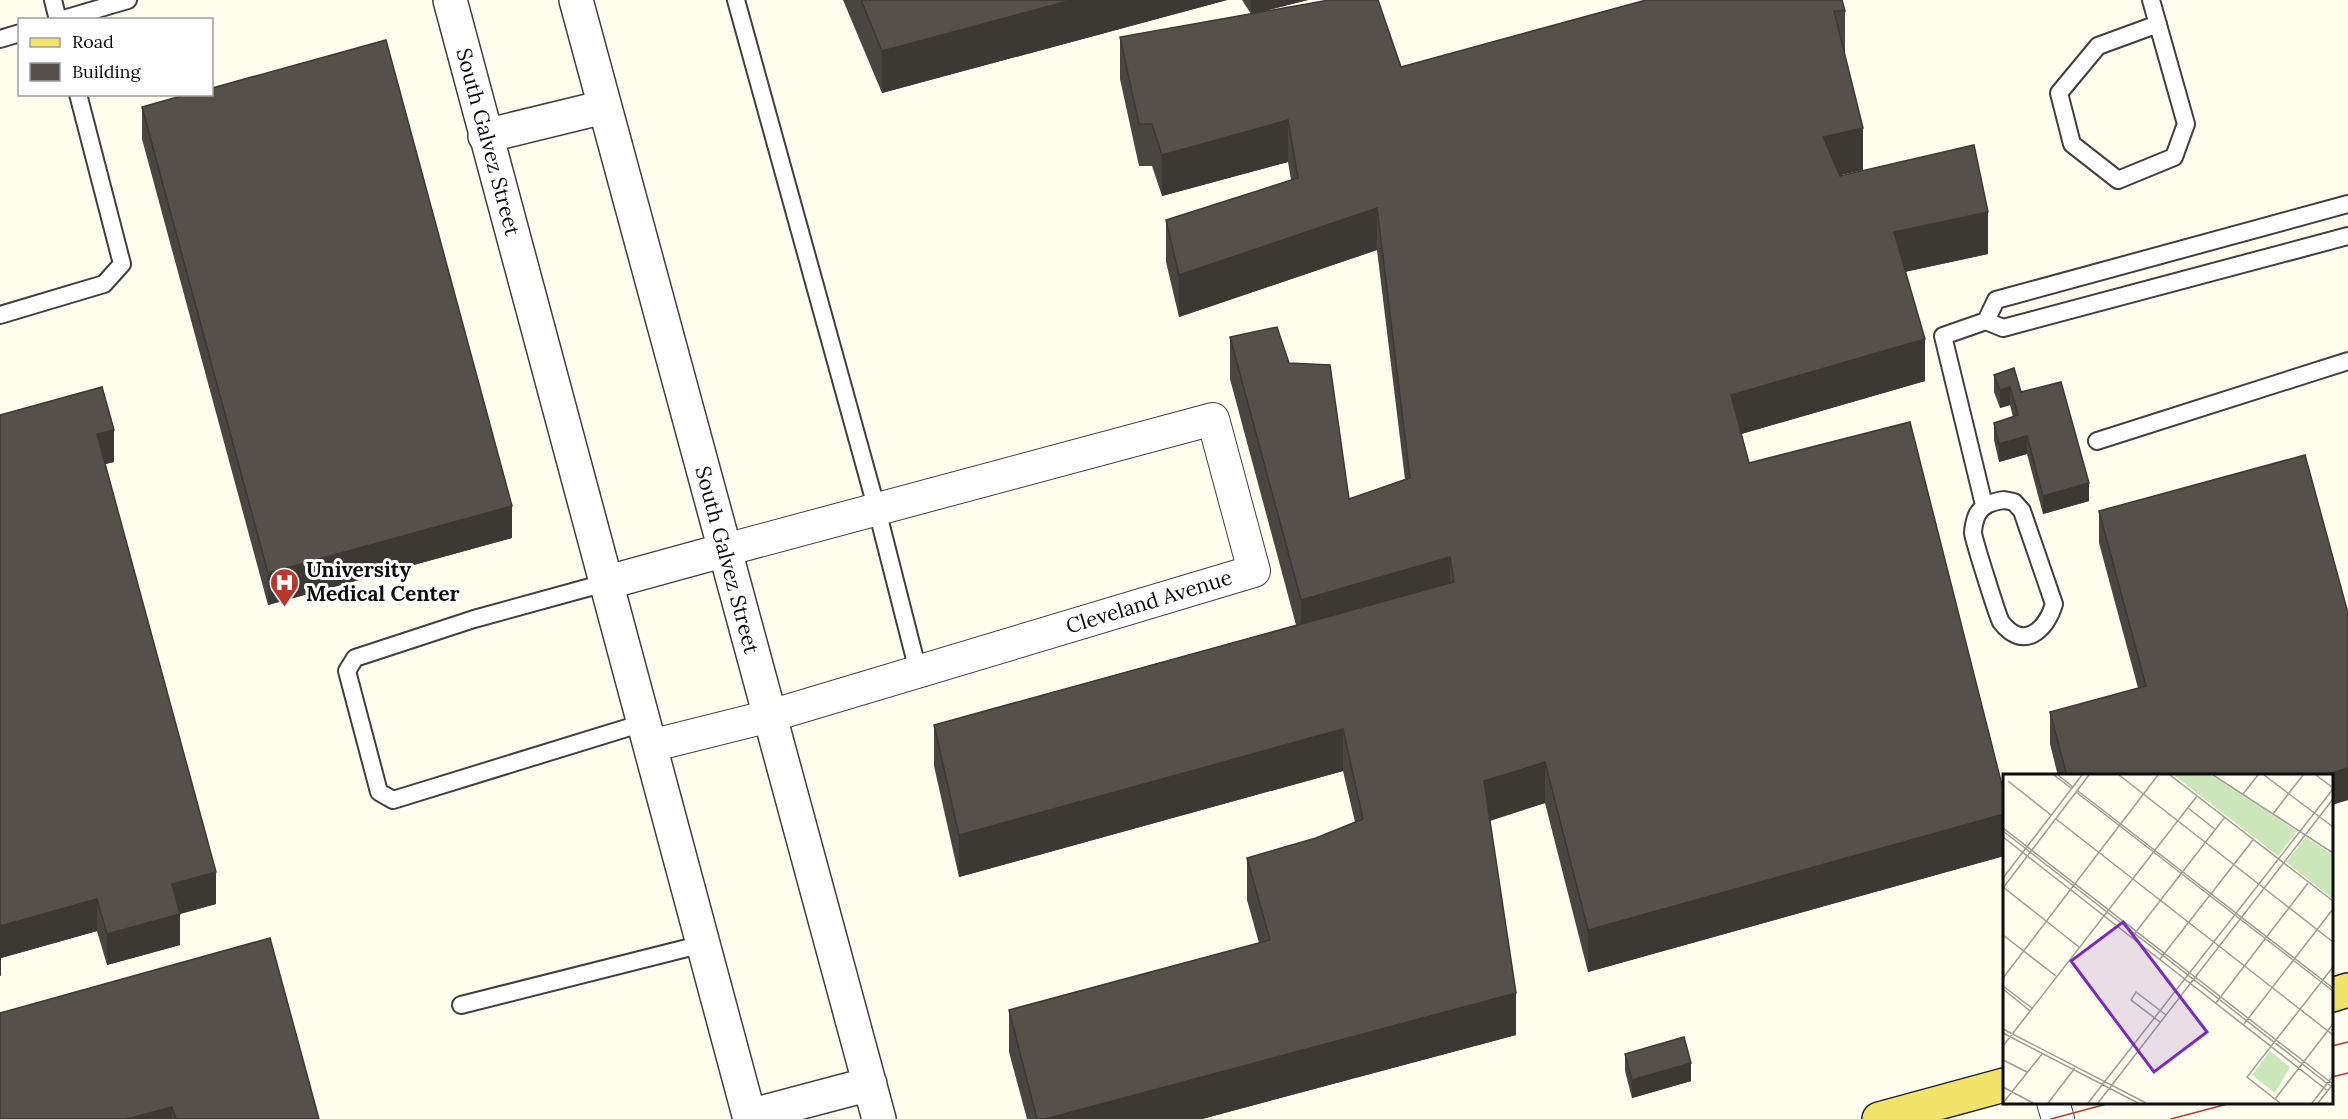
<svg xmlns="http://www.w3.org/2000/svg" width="2348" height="1119" font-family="Lora,serif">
<rect width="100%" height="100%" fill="#fefdee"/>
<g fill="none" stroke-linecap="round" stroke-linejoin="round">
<defs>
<path id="service" d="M53,0l5,20
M736,0l141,510 41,161
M2151,0l35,124 -12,33 -56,23 -46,-36 -13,-51 39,-47 60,-22
M60,20l68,-20
M0,39l20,-6
M2348,204l-352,96 -10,21 17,7 345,-92
M0,315l104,-31 18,-20 -44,-170
M2097,441l251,-80
M2004,500l10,2 8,9 32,93c-8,27 -31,47 -53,18 -3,-5 -27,-81 -28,-89 0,-5 2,-14 4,-18 6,-11 15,-13 27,-15z
M1984,505l-41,-169 43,-15
M605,583l-131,36 -119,39 -8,13 32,121 14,8 250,-77
M461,1005l242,-61"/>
<path id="minor" d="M650,746l120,-30 484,-145 -41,-152 -488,131
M2053,1102l5,17"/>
<path id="tertiary" d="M450,0l300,1119
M576,0l303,1119
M485,136l119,-29
M605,583l120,-33
M749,1116l121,-32"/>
<path id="primary" d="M2332,995l16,-5
M1879,1119l125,-34"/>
</defs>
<!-- service casing -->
<use href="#service" stroke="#404040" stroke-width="20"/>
<!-- minor casing -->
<use href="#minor" stroke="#404040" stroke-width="34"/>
<!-- tertiary casing -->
<use href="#tertiary" stroke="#404040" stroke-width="36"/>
<!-- primary casing -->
<use href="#primary" stroke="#1e1e1e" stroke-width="36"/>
<!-- service -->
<use href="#service" stroke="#fff" stroke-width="16"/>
<!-- minor -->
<use href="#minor" stroke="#fff" stroke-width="32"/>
<!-- tertiary -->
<use href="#tertiary" stroke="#fff" stroke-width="33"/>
<!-- primary -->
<use href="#primary" stroke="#f2e46a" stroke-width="33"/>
<!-- tram -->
<path stroke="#b7382c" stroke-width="1.5" d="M2332,1046l16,-4
M2332,1077l16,-4
M2051,1119l63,-17
M2171,1119l64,-17"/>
</g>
<!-- wall -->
<path fill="#494540" d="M843,0h384l-345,93z
M1242,0h66l-47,12 140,55 245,-67 199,11v42h-1l19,117 -23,5v1l148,78 -83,18 20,109 -184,53 8,29 255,330v63l-416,116 -43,-169 -55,18 26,214 -314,84h-175l-18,-67v-42l250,-67 -12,-43v-42l69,-20 39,-16 -12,-51 -384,106 -25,-111v-41l362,-100 -66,-246v-42l59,26 60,136 56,-20 -28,-229 -198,67 -13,-55v-42l125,-40 -3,-18 -126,34 -10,-30h-13l-19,-87v-42l131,-23z
M142,107l370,431 -244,67 -126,-466z
M1994,375l27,17 68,109 -46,13 -16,-60 -28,8 -5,-22v-17l19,-6 -3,-12 -10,3 -6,-16z
M0,415l114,47 -9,2 111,440 -36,10v31l-73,20 -10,-34 -96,27v17l-1,1z
M2099,511l249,102v187l-17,5v-29h-273l-8,-32v-32l88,-24 -39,-145z
M0,1013l319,106h-319z
M1625,1054l66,27 -59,17 -7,-27z"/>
<!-- shaded-wall -->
<path fill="#3c3834" d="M1072,0h155l-345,93v-42z
M1251,0h57l-57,14z
M1288,120v42l-126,34v-41z
M1863,128v42l-40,9v-42z
M1377,208v42l-198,67v-42z
M1988,212v42l-94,20v-42z
M1925,339v42l-194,56v-42z
M2010,387v18l-10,3v-18z
M114,430v32l-17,4v-32z
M2027,436v18l-28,8v-18z
M2089,483v18l-46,13v-18z
M512,506v32l-244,67v-32z
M1450,557v42l-149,42v-41z
M1343,729v42l-384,106v-42z
M1545,762v41l-61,19v-41z
M2348,768v32l-17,5v-29h-9z
M2004,814v42l-416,116v-42z
M216,872v32l-44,12v-32z
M97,899v32l-96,27v17l-1,1v-50z
M180,914v31l-73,20v-31z
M1516,993v42l-314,84h-157z
M1691,1063v18l-59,17v-18z
M172,1107v12h-45z"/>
<!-- building -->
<path fill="#55504a" stroke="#3c3834" stroke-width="1.5" d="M861,0h211l-190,51z
M1329,0h49l23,67 245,-67h196l3,11h-11l29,117 -40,9 17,39 134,-31 14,67 -94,20 31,107 -194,56 18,68 161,-41 94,371v21l-416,116 -43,-168 -61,19 32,212 -471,126h-8l-28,-109 261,-70 -23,-82 69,-20 47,-19 -20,-90 -384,106 -25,-110 520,-143 -4,-25 -149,43 -71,-263 47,-10 12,36 41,2 19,134 61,-21 -33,-270 -198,67 -13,-55 132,-42 -10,-58 -126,35 -10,-31h-13l-19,-87z
M386,40l126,466 -244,67 -126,-466 46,-13h24v-6z
M2014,368l7,24 40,-10 28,101 -46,13 -16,-60 -28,8 -5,-21 24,-8 -8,-28 -10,3 -6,-15z
M102,387l12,43 -17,4 119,438 -44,12 8,30 -73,20 -10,-35 -97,27v-511z
M2305,455l43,158v155l-26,8h-255l-17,-64 96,-26 -47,-175z
M270,938l49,181h-143l-4,-12 -45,12h-127v-106z
M1684,1037l7,26 -59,17 -7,-26z"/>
<!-- icons -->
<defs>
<symbol id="hospital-pin" viewBox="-11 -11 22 30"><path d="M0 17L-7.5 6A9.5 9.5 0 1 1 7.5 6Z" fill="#b7382c" stroke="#fff"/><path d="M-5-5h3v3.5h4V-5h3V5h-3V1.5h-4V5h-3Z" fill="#fff"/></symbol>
</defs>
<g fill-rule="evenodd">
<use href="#hospital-pin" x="268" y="566" width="33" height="45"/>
</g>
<g text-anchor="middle" stroke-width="6" stroke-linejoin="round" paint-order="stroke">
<!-- street labels -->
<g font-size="21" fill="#0d0d0d" stroke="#fff">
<text transform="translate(488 142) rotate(75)" y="7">South Galvez Street</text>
<text transform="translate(727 560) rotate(75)" y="7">South Galvez Street</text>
<text transform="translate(1149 602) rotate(-17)" y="7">Cleveland Avenue</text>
</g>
<!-- poi labels -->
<g font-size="21" font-weight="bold" fill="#0d0d0d" stroke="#fff" text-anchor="start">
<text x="306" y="577">University<tspan x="306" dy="24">Medical Center</tspan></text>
</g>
</g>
<!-- overview -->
<g transform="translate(2003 774)">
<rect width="330" height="330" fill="#fefdee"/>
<path d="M171,1h37l86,56 -19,25zM303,63l27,18v44l-47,-37zM267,277l20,16 -15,26 -23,-18z" fill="#cbe7b9"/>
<path fill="none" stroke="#9e9d94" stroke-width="1.5" d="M51,1l17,13M55,1l15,12M116,1l214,167M167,1l163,126M210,1l120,78M261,1l69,52M313,1l17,13M5,7l43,34M75,17l255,197M73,18l257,199M240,20l15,-19M185,34l28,22M270,40l30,-39M53,45l277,216M0,54l330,256M0,57l330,257M0,63l325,254M0,104l79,-103M0,113l76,60M0,114l86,-113M0,161l53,41M129,163l93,-120M157,185l93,-119M0,204l155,-203M0,212l29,22M0,215l27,22M213,229l92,-120M157,248l-29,-22 5,-8 30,23M241,250l89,-115M0,255l143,74M0,259l135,70M0,272l194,-250M0,286l24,12M0,313l30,16M272,325l58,-75M0,329l39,-49M45,329l27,-35M85,329l245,-314M95,329l235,-304M277,329l-33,-26 86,-110M309,329l21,-27M315,329l15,-19"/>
<path fill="#7b2cbf" fill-opacity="0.15" stroke="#7b2cbf" stroke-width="3" d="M120,148l84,110 -53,40 -83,-111z"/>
<rect width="330" height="330" fill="none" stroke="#0d0d0d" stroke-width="3"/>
</g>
<!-- legend -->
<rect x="18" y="18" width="195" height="78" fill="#ffffff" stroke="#9e9e9e" stroke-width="1.5"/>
<rect x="30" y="38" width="30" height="9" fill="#f2e46a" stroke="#9e9e9e" stroke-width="1.5"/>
<text x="72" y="48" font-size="18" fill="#0d0d0d">Road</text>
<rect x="30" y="63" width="30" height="18" fill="#55504a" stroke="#9e9e9e" stroke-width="1.5"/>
<text x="72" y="78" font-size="18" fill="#0d0d0d">Building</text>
</svg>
